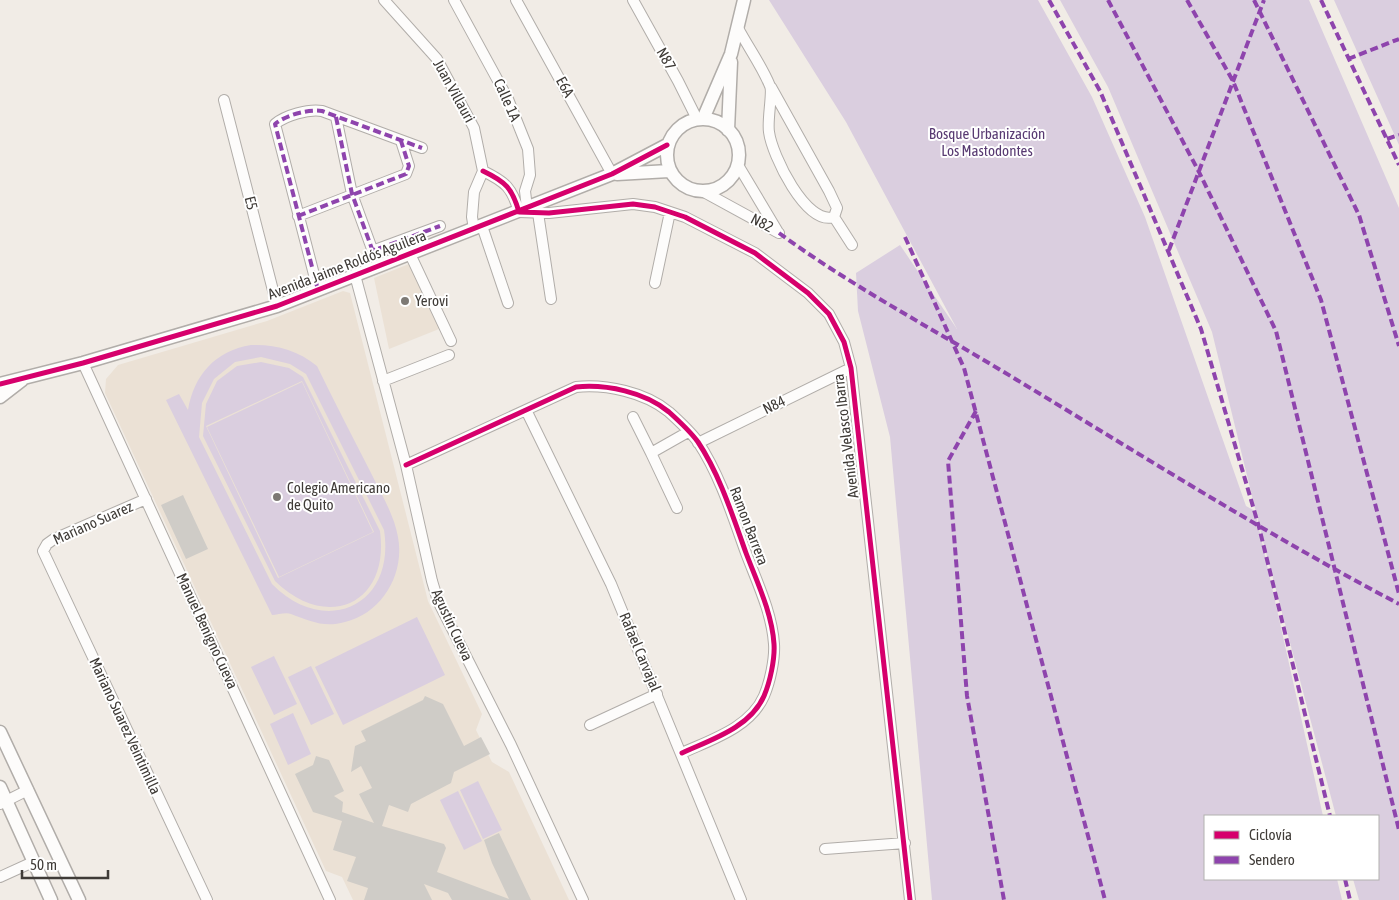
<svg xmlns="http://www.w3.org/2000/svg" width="1399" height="900" font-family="'Asap Condensed',sans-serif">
<rect width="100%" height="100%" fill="#f1ece6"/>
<!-- built -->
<path fill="#ebe1d5" d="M414,262l30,65 -55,22 -15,-71z
M343,291l7,2 78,308 54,113 -6,16 16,32 17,10 60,128h-216l-11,-23 -16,-6 -221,-478 1,-14 12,-14 149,-44z"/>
<!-- green -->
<path fill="#dacedf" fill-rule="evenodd" d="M769,0h269l54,97 53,120 101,289 9,5 68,305h-118v63h132l5,21h-410l-42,-463 -32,-126 -2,-38 44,-28 57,84 -111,-207z
M1060,0h249l90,208v692h-40l-6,-21h25v-63h-42l-73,-275 -51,-209 -104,-245z
M1334,0h65v145z
M251,345c24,-1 47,5 66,21 17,35 35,70 53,105 10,21 24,43 28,66 7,37 -16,76 -53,85 -21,6 -35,-1 -54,-8 -5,-2 -14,1 -19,1l-106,-215 13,-6 9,16c6,-35 27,-59 63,-65zM261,357l29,7 16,10 78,156c12,76 -59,108 -112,54l-73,-147 3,-34 12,-24 21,-17z
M261,362l28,6 14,9 77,154c10,73 -53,101 -105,50l-72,-145 3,-32 11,-23 20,-15zM302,381l72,151 -96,46 -72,-152z
M302,382l71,150 -94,45 -72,-150z
M417,617l28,58 -102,50 -28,-58z
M274,656l23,48 -23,11 -23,-48z
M311,666l23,48 -23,11 -23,-48z
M293,713l18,41 -23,11 -18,-41z
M478,781l24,49 -19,9 -23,-49z
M458,791l24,50 -18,9 -24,-50z"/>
<!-- building -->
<path fill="#cfccc7" d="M183,495l25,54 -22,10 -25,-54z
M425,696l18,8 21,42 17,-9 9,17 -36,18 -3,11 -40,21 -3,8 -19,-7 -7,21 62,18 2,4 -9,24 72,27 -17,-36 -8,-23 15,-7 32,67h-79l-4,-7 -24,-9 8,16h-68l4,-12 -21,-7 9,-24 -23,-7 9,-29 -29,-9 -18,-38 18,-9 3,-9 13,4 15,31 -10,5 9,6 -1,10 32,11 -15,-29 13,-6 -11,-22 -10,6 4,-26 11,-5 -5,-10 62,-31z"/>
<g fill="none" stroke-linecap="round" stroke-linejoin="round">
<defs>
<path id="minor" d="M384,0l53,59 37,69 9,43 -9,21 -2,25 2,12
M454,0l54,99 20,50 2,26 -5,16 2,17
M516,0l96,174
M633,0l45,81 19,38
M738,28c10,19 24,38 32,58 3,6 -3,34 -1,46 3,23 37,94 65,85
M771,87l58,104 8,17 -3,9
M224,100l53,206
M336,117l16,77 20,55 3,1 65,-24
M738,165l40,67
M483,171c23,11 29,17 36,41l30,1 84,-9 22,3 30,10 70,36 53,40 21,21 15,28 7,26 59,532
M704,192l75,41
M538,213l13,86
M298,216l108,-42 3,-8 -8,-25
M834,217l18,28
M482,226l26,77
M410,254l41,87
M355,275l51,190 26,116 6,20 73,144 72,155
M655,283l15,-71
M318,290l-43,-166c11,-9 33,-15 47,-13l100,37
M83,363l247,537
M383,381l66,-26
M526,410l85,174 130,316
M633,417l18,36
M698,443l153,-75
M406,465l170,-78c30,-3 69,5 93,25 10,9 21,19 29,30 22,33 35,75 48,111 11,29 26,60 28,91 1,15 -4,38 -10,52 -14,32 -54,44 -82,57
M146,499l-92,40 -7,5 -4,7 164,349
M677,508l-26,-55 37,-21
M590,725l67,-31
M0,804l28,-14
M825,849l80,-6
M0,877l33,-15"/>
<path id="tertiary" d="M667 155a36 36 0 1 1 72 0a36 36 0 1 1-72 0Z
M703,119l28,-65 13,-54
M728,130l3,-68
M617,174l52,-3
M0,384l83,-21 194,-57 335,-132 55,-29
M0,397l22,-17
M0,732l79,168
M0,787l51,113"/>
</defs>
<!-- minor casing -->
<use href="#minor" stroke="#b1ada9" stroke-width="12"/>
<!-- tertiary casing -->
<use href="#tertiary" stroke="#b1ada9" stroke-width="15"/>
<!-- minor -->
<use href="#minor" stroke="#fdfcfb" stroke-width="10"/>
<!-- tertiary -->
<use href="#tertiary" stroke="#fdfcfb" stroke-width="12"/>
<!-- quiet -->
<path stroke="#8e44ad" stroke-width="4" stroke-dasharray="8 4" stroke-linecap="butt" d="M1049,0l51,91 101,238 58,198 71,289
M1108,0l91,172 77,159 123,499
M1187,0l46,81 88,219 78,294
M1254,0l105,215 40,131
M1321,0l78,165
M1348,59l51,-20
M336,117l16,77 20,55 3,1 65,-24
M1387,139l12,-4
M298,216l108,-42 3,-8 -8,-25
M779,233c75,55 158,98 238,147 126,76 251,155 382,224
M905,237l59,131 141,532
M1169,250l95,-250
M318,290l-43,-166c11,-9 33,-15 47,-13l100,37
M976,411l-28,50 19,235 37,204
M1345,879l5,21"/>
<defs>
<path id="cycleway" d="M483,171c23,11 29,17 36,41l30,1 84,-9 22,3 30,10 70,36 53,40 21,21 15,28 7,26 59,532
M0,384l83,-21 194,-57 335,-132 55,-29
M406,465l170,-78c30,-3 69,5 93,25 10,9 21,19 29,30 22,33 35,75 48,111 11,29 26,60 28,91 1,15 -4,38 -10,52 -14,32 -54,44 -82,57"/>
</defs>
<!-- cycleway casing -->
<use href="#cycleway" stroke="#fff" stroke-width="8"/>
<!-- cycleway -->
<use href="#cycleway" stroke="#d6006c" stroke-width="5"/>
</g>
<!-- markers -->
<g fill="#7d7974" stroke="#fff" stroke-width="2">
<circle cx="405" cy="301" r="5"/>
<circle cx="277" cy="497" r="5"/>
</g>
<g text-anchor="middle" stroke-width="4" stroke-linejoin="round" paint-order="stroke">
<!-- street labels -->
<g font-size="15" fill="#3f3b37" stroke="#fff">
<text transform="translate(666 59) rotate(60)" y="5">N87</text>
<text transform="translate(565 87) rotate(61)" y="5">E6A</text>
<text transform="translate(454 91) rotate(61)" y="5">Juan Villauri</text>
<text transform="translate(507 100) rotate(66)" y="5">Calle 1A</text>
<text transform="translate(251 203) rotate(76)" y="5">E5</text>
<text transform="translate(762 223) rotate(27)" y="5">N82</text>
<text transform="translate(347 265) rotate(-21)" y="5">Avenida Jaime Roldós Aguilera</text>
<text transform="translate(774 405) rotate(-26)" y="5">N84</text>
<text transform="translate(846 436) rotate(-97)" y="5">Avenida Velasco Ibarra</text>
<text transform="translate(93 523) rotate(-24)" y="5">Mariano Suarez</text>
<text transform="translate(749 526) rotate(69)" y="5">Ramon Barrera</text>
<text transform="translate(452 625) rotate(65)" y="5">Agustín Cueva</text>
<text transform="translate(207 631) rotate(65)" y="5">Manuel Benigno Cueva</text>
<text transform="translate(640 652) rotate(67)" y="5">Rafael Carvajal</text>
<text transform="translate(125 726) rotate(65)" y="5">Mariano Suarez Veintimilla</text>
</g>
<!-- park labels -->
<g font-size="15" fill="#583a72" stroke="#fff">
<text x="987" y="139">Bosque Urbanización<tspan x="987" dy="17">Los Mastodontes</tspan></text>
</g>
<!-- poi labels -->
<g font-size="15" fill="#3f3b37" stroke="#fff" text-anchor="start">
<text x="415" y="306">Yerovi</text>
<text x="287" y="493">Colegio Americano<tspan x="287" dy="17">de Quito</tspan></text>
</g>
</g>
<!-- legend -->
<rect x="1204" y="815" width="175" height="65" fill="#ffffff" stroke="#b2b1af"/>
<rect x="1214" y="831" width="25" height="8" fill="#d6006c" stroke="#b2b1af"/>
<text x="1249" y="840" font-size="15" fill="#3f3b37">Ciclovía</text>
<rect x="1214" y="856" width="25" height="8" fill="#8e44ad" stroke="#b2b1af"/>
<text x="1249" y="865" font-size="15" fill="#3f3b37">Sendero</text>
<!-- scale -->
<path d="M22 870v8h86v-8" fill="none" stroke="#3f3b37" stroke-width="2.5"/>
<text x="30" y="870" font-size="15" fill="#3f3b37" stroke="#ffffff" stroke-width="4" paint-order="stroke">50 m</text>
</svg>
